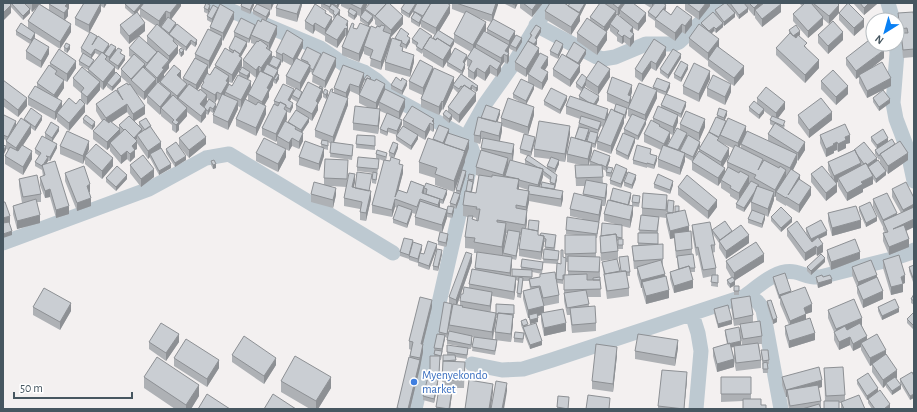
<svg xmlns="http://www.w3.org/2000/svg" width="917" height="412" font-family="'Alegreya Sans',sans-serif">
<rect width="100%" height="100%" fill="#f3f0f0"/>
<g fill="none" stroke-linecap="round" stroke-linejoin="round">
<!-- minor -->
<path stroke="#bdc9d1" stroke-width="15" d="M213,3l107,45 25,17 19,7 12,8 21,20 61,33c8,5 12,10 15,20l-58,256
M888,3l5,17
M536,25l61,32 6,2 12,-2 31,-13h28l5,-2 43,-39
M896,44l1,9 -4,50 3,16 11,29 7,33
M466,138l19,-34 29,-41 36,-60
M3,243l146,-54 57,-31 23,-4 164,99
M745,296c14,-10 32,-28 50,-24 9,2 15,6 25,5l72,-18 18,-6 4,-3
M692,314l6,19 3,18 -5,58
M472,364l30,6 21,-1 29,-9 193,-64c10,2 14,6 18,14l18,99"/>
</g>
<!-- wall -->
<path fill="#aeb1b5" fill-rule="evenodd" d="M3,3h38l-1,1 9,6v-6l20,-1v5l-1,2v6l-3,4 6,12 -11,17 -25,-16v4l-1,1 15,16 -8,14 -15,-9v-8l4,-7 -14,-9v-4l12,-3v-7l10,-15 -6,6 -2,-3v4l-7,7 -12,-13v6z
M84,3h23l-3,5 -3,-2v5l-12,22 -14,-8v-7z
M181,3v3l-10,13 5,6 21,19 -2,3 -4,-3 -5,7 -12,-9 4,11 -9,11v4l-5,6v3l-5,6 1,1v-2l21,-4 2,3v-3l12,-20v-4l15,-24v-3l2,-4 -5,-3v-4l11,-7 16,10 -11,22 -1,-1v4l-13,25 -1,-1v5l-11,17 2,1 2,-1v-3l2,-2v-4l7,-6 5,-8v-2l14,-15v-2l6,-11 -1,-1v-4l21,-7 22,9 -7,16 2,8 4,-1v-5l27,-5 -6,11 4,2v-1l35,7 -11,22 -3,-1 1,5 -1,2v3l-4,7v6l-6,11 -3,-2v3l-7,11 1,8 -4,8 -7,-3 -3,5 -12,-7v-4l-1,2 -14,-7v-7l12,-23v-4l20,-9 2,-3 -10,-5v-8l6,-10 -9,-5 -1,2 -1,-1v2l-3,6 -1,4 2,5 -3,5 -2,-1v-3l-1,3v2l-4,7v5l-5,8 2,9 -10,22 -20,-10v-7l5,-11 -3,-2v3l-10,21 -15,-7v-8l2,-5 -2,3 -3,-2 -2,4 -2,-1v3l-5,6 -14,-11v4l-8,9v5l-3,3 -4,-3v-5l-11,-9v-3l-1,2 -13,-12v-6l-3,3 -9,-8 10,22 -11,7 5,5v-4l12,5 20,41 -12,7 -9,-17v-1l-2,2 -11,-16v-4l-1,1 1,9 -2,1v7l-5,5 -3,-3 -6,5 -11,-13v-4l-3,3 -14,-11v-8l9,-10 -6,-10v-7l21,-13v-2l12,-5 -8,-7v4l-9,10 -5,-4v-2l-4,5 -3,-3v3l-13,15 -6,-5v-7l-8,-7v-8l15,-6v-2l-9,-5v-4l4,-7 -2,-2v-4l16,-10 12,9 13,7 3,6 -7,10 -3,-2v5l6,3v-7l10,-12 -2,-1v-8l18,-5v-7l9,-10 -16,-10v-8l-3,4 8,19 -16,13 -9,-11v-8l13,-10 -8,-7v-4zM251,38v5l3,1 -11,16v8l-4,4v3l-7,11 -3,-2v-2l3,1 10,-17 -1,-9 6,-11v-4l2,1zM95,53l4,2 -5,7 -3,-4zM310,72l3,1 -1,9 8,4 -1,2 -17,4 -2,-2zM250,73l6,5 -8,16v7l-3,-2 6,-10 -3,-9 2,-4zM292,97v2l5,3 -1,3v6l-8,12 -2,-1 1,-3v-7l3,1 3,-6 -3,-6zM207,98l8,5 2,-4 2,2 -3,7 -9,-6zM127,112l4,6 -12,7v4l-8,-7z
M254,3v2l-4,9 -9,-4v-4z
M255,3h19l-3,7 -8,-3 7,7 -4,7 -13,-7v-4l4,-6z
M302,3v2l-5,17 -21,-6v-8z
M321,3h19l-2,5 2,6 -1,1 9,14v4l6,-5 3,1 9,-4 -6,-4v-5l-3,-1v1l-3,4 -6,-4v-4l1,-2 -8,-4v-3h27l-5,10 2,-3v-1l38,15 -12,13v4l4,-2v-1l14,-1 1,5 -4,7 -4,-3v1l1,5 11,10 -4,15 -25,-7v-8l5,-18 -9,26 -11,-4 1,-9 -7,-3v-4l-5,12 -17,-7v-8l5,-11h-2l-8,12 -12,-7v-5l-10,-6 -2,4 -8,-5v-8l21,-8 6,9 2,-3 -1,-2v-2l-4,-3v-1l-8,-4zM373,18l2,2v4l2,2 -1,2 -6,2 -2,-4 5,-6z
M452,3h46l-5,16 29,23 -6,10 -6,-3v-2l-1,2v12l-2,3 -3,-2 -3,4v5l-4,6 -7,-4 -5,8 -8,-5 -3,4 -6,-3v-8l1,-2 -2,-1v-8l4,-6 -17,-10 -3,7v6l16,4 -3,4 1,5 -3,6 16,12v4l-2,2 -4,-3v1l4,11 -17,22 -7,-6v2l-3,4 -6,-5v-4l5,-2v-5l10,-14 -5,-5 -10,22 -1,-1 -3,6 -18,-8v-8l1,-4 -13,-6v-8l24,-10 21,12 7,-9 -14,-8v-4l1,-2 -5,8 -20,-12v-4l-1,2 -6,-4 1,-4 -5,-3v-4l20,-1h1l2,-3 -14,-8v-4l-2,4 -8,-5v-4l2,-4v-2l-4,6 -8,-5v-4l49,4 -11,18 15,8v-5l11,-20 -13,-5zM479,18l12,4 -4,7v4l-2,-1 1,-2z
M503,3h15l-3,6z
M520,3h23l-11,14 -12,-9z
M586,3v1l-6,12v5l-9,14 -26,-16v-8z
M600,3h33l13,18 -8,10 -5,-3 1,14 -4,5 -6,-5 -2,2 -5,-3v-4l-7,-6v-4l-4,5 1,8 -10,15 -20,-14v-8l13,-13v-3zM616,13l2,3 2,-2v2h-4z
M643,3h11l-2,4 14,2 -1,1 6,5 21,10 -7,9 -3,-2 -7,9 -20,-14v-6l-7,-5v-4l3,-4z
M685,3h25v3l-11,14 -14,-10z
M727,3h54v9l-19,15 -7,-9v-3l-1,1 -6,-7v3l-9,7 -4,-6v4l-11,9 -9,-12v-4l12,-6z
M799,3h38l2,10 -10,11 -6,-5v6l-15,13 -15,-17v-7l9,-8z
M853,3h24v1l-13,11z
M204,8l6,1 -2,5 -4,-2z
M839,13l25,14 -10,9 -15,-16z
M898,13l16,4v40l-11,1 -2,-22h-1l-2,-15z
M701,23l22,4 -7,6 -2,-2 -2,2 7,14 25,27 -10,12 -26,-20v-5l-19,-15v-8l12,-13z
M789,30l11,5 -1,1 20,32 -14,15 -29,-28v-7l13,-13z
M541,32l-4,7v5l-1,2 3,8 9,11 -3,5 3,9 -6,11 -8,-4v3l-8,15 8,11 -6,20 -26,-9v5l-2,10 14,10 -1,10 14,4 -2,-1v-4l3,-4 -8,-3v-4l15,-8 -4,15h-2l18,13v-3l3,-7 -16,-2v-8l36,-15 -5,28 -6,-1v3l-4,9 -3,-2 5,8 -2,10 8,10 -2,8 -32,-6 -2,10v10l-1,8h2l11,-4 -1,10 18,4 -1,11 4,5 -1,8 3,1 2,-6h2v-23h11l-10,-1v-4l17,-11 -13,-3v-7l13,-13 2,-10h-9l-1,-21h6l-14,-3v-8l8,-16 5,-19 -14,-5v-8l13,-7v-3l2,-5 -5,-4v-4l11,-5 23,-1 -12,18 -12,-8v-2l-2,3 15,12 -3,5 12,9 6,-3 2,-6 -9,-4v-8l25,-1 -1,4v5l22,-12v-2h17l-3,7 19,12 -5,12 -3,-2v6l-5,13 -3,-1v5l-3,7 13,-16v-6l25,3 -6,14 1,5 -7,14 6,-9v-2l10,-16 8,-16v-2h10l-3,6 2,2 20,10 -7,14 2,1v-4l27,-3v-7l5,-8 -3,-2v-4l2,-3 -8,-6v2l-5,6 -10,-8v-4l8,-3v-6l28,11 -8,9 8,7 -1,3 21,22 -7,11 -1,-1v2l-4,8 18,25 -12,18 -13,-8v1l-10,-6v-4l-1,1h-1v3l-6,17 -3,-2v4l-3,9 -14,-5v-4l4,-9h-1v-8l1,-2 -8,12 -8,-4v-4l2,-3 -8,-5v-2l-9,-6v-6l-3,4 -26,-16v-9l-7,-4v4l-5,14 -22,-8v-8l3,-9 -17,-8v-8l9,-13v-3l8,-11v-2l4,-10 -8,-3v6l-11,23v3l-8,16 -3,-1v3l-7,18 -12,-6v-4l8,-17v-4l6,-12 -2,-1v-6l-1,-1v3l-2,7 -1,-1v5l-13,31 -14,-5v-8l6,-14 -2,-1 -3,7v4l-3,11 -3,-1v4l-3,14h1v-4l20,-1 -4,11 -4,-2 1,14 4,9 -2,14h-3l-3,17 -2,15h-1v19h4v23l1,17h-13l1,9 7,17v8l-24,2 -2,-18h-3l-3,-14v-22h-1v5l-6,-1 2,12v8l-15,3v6l22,19 -22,5 -3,-15v-6l-3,1v6l-8,2 -1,-6h-1l-5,-19v-8l7,-2 -1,-8h-6l-2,17 -4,-1 1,-16 -2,-1v4l-2,16 -22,-4 -2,16 6,9 -3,18 4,5 -2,11 -23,-4 2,-14h-2v3l-1,9h-3l-1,10 -12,-2 1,5h9l-1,26h-22l1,-33h4v-3l11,-6 -11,-2v-4l2,-9v-6l4,-18 -1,-1 -5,32 -2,-1 -4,23h-1l-1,17h-9v-21h4v-8l15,-45v-6l23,-35 -15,43h3v-4l3,-7 6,-6v-4l6,-15 2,-16h-3v-4l-9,-1v-11l3,-20 -5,-1v-11l5,-26h6l-2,13 4,1 3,-17 -3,-1v-8l5,-17 2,-11h-2l-1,5 -6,-2v-7l7,-17 19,-4 -3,8 4,1v-5l23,-14 -11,-6v-4l15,-12v-8l2,-4 -4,7 -11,-7v-8l15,-24v-4zM589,131h1l-3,10h-1l3,-8zM687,135h1l-8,16h-1zM721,143l12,5 -6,14v7l-2,4 -2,-7 6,-10zM543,175l7,5v4l-10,3zM519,187l9,3v1l-9,-2zM473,217l3,1v2h-3zM506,233h1l-4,23zM520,235h1l-2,14v7l22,4 3,-18 2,1 -3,19 -22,5v3l-9,6h-1l1,-17 4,1zM566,262h2v13h-3zM543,263l14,1 -1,15 -14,-5zM532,272l10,2h-2v3l-8,1z
M818,35l25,5 -15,14 -10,-11z
M654,39l12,16 -10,16 -5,-3 -9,14 -7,-5v-8z
M64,47l6,2 -3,4 -3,-2z
M563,48l-5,11 -8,-4v-4z
M179,50l5,4 -3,3 -2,-3z
M586,54l-6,10v8l-10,15 -17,-11v-7l13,-13z
M681,58l-13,21 -8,-6v-4z
M846,58h38l-15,12 22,16 -24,12 -8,-15v-6l-3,2 -10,-14z
M50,63l26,5 -9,14 -10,-6 7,12 -7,10 5,9 23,5 -16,19 -12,-10v-4l-2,3 -27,-15v-8l9,-10v-4l13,-17z
M343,65l21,16 -5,14 -9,-4 -2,6v8l-14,38 19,6 -1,11 -22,-3 1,-13 -3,-2v8l-4,-1v7l-5,15 -20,-6v-8l22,-10 1,-7 -7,-3v-7l13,-35 -2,4 -3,-2v-4l5,2 5,-3h1v-4z
M688,69l-7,13 -7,-4v-4z
M364,79h7l34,28 -5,12 2,5 -4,10 5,-8v-6l31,2v8l-1,2 -3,-2 -5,10 -7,-4v3l-7,11 -15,-10v-4l1,-1 -9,-3 -1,4 -7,-3v-4l7,-15 -7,-3v6l-2,17 -25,-4v-7l16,-15 -10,-5v-8l6,-12zM379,104v5h-2z
M710,79l-11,23 -16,-8v-8z
M3,80l24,26 -9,11 -15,-11z
M821,81l27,13 -12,11 -15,-16z
M391,85h16l-5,10 -11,-6z
M707,88l24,4 -6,13 -18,-9z
M873,98l17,5 -11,8 -6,-9z
M567,100l-7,14 -16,-9v-4z
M798,115l34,5 -23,18 -11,-15z
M3,116l13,9 8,-5h18l-7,11 -4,-3v5l-8,12 9,14 -9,16 -18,-11v-8l3,-6 -2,-1v1v-10l-3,-1z
M83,119l12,7 -3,4 -9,-7z
M59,131l-7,10 5,7 -7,13h-2l-2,3 23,50 -13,4 -6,-21 -5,1 -5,-13v-8l3,-1 -1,-6 -7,-4v-4l4,-6 -4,-3v-4l10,-12v-4z
M449,133l20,15 -7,22 4,5 -6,20v3l-4,11 -2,-1v3l-2,7 -5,-1 -5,16 6,5 -2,9 -8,-2v-4l2,-9 -25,-7v-8l1,-3 -4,-1 -5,15 -14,-5v-4l4,-11 -2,-1 -3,10 -20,-4v-8l12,-44 -5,-2 -2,18 -1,7 -4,-1v-4l1,-6 -16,-2v-4l20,-8 -1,-1v-4l11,3 -1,3 4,1 2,-3 -3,-2v-4l9,-4 -4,10 6,6 3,9 -5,17 9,3 4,-12 36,13 -4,10 -3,-1v5l7,2 3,-4v-3l4,-11 -19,-7v-7l-16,-5v-11l14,-23zM462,171l-6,19v2h-2z
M357,135l18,1v14l-19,-2z
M820,135l30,8 -4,1v4l-8,4 -1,-2 -3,1v2l-8,4 -6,-14z
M871,137l17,5 7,2 13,16 -20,14 -8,-12v-3l-1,1 -4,-6v-4l2,-1 -6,-8z
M179,138l27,6 -17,14 -10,-12z
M60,146l29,3 -3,6 27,11 -11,13 -17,-15v-6l-2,6 -23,-10z
M166,149l20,11 -11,7 -9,-14z
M854,150l23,10 9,15 -10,8 -3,-4v5l-10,5v3l-16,9 -9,-15v-4l-2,1 1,9 -11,9 -15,-19v-8l20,2 -3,-6v-8z
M256,153l30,4 -8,15 -22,-11z
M651,153v2l6,5 -3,9 -7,-2v1l-14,-4v-4z
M211,161l5,7 -3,1 -2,-4z
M130,165l24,12 -13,10 -11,-14z
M348,168l-1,15 8,-1 -2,6 17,3 1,8 -5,22 -6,-1v-11l-16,-3v-8l2,-11 -15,-1 5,9 -3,13 -22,-6v-8l13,-10v-6z
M627,169l-6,19 -11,-4v-4z
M606,172h7l-2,5 -5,-1z
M65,173l25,19h-1l2,14 -14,5 -12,-30z
M106,178l21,1 -11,12 -10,-9z
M19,179l22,15v8h-4l3,21 -23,6 -4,-15v-8l9,-3 -3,-17z
M636,179l-4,10 -8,-3v-4z
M654,184l19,1 -3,9 -16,-6z
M678,187l39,20 -9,12 -30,-24z
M892,189l22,9v29l-8,4 3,16 -20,8 -6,-14v-8h2l-2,-4v-2l-10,-20v-8l24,16 4,-2 -9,-16z
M631,197l-2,8 4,9 -3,14 -8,-2v13h1v10h-5v-8h-1l1,10v8h-1l3,12h1l-2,-14 11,15v4h-3l2,12v8l-22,3 -5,-37 14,-3 -15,2 -1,-17v-8h1l14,-12 -11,-3v-7l6,-13z
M640,200l-1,7 -7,-1v-4z
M668,200l6,5 -1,8 6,-2 10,20 3,18v5l3,14v4h-4l2,16 -19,5 -4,-14v-7l8,-3 -1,-11h-1l-2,-20 -4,1 -4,-17v-8h1z
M667,203l-1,15 -7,-1 -1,16v11l5,15v8l6,31 -23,6 -4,-14v-2h-1l-4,-14v-5h-3l-2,-23 6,-1v-12h1l3,-18v-7z
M859,207l18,14 -11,6 -7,-16z
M828,213l33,15 -29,8 -4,-15z
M771,217l21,5 -11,10 -10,-11z
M692,225l20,8v-3l20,1 17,12 -23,16 -7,-11v-5l-6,-9 2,11v7l-3,1 4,15v7h2v12l-7,-1 1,-10 -9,2 -5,-23 -2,1 -4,-23z
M806,228l21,7 -8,4 4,13 -6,4 -1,-2 -11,7 -18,-25v-7l20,6 -1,-3z
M413,244l9,5 -2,5h4l13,-6 -8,22 -11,-4v-3l-9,-3v-3v2l-9,-3v-4z
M827,250l33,9 -29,11 -4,-12z
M442,254l-4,17 -5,-1v-4z
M883,260l22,23 -2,1v8l-12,3 -8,-27z
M726,261l38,1 -29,18v5l-5,3 -3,-4v-4l4,-3 -5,-9z
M825,262l-14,13 -4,-4v-4z
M914,265l-1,17 -4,-11v-4z
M852,267l25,10 6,22 -20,9 -6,-15v-6l-5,-12z
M773,277l18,15 21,20 -6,2v6l9,20 -26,8 -4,-14v-8l4,-1 -9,-21v-6l-1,1 -6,-18z
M816,277h7l9,6 -14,5 -2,-7z
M734,286h5v9h-5z
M914,294v11l-3,-2v-4z
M731,299l22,16v7l9,14v8h-3l2,16v8l-25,3 -2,-10v6l-17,5 -4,-16v-8l14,-4 -2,-10v-4l16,15h1l-2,-13v-7l-6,1 -3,-19zM734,347v11l-3,-10z
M767,301l10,21 -4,2 -6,-19z
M496,304l18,1v13h-1v5l-2,19 -16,-2v-8l2,-14h-1z
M33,307l38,4 -11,19 -27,-15z
M432,307l-9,37v8l-13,57h-13l14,-59 -2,-1v-8z
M878,307l21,5 -17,8 -4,-9z
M714,309l18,15 -14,4 -4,-15z
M828,310l34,16 5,13 19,16 11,23h-1l5,11 -9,6 -6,-8v-2l-3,3 -11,-16v-7l-2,1 -9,-16v-3l-8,4 -3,-6 -11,5 -5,-10v-8l-6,-14z
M914,312v18l-7,-7v-4z
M521,321l7,5 14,19 -12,4 -6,-15v3l-1,6 -9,-1v-4l10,-5 -3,-8z
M149,342h30l-13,19 -17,-12z
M678,348l-3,18 -40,-7v-8z
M761,350l8,10v4h-1v9h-5z
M232,355l44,10 -12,19 -32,-22z
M617,355l-4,37 -21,-3v-8z
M174,358l45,10 -12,19 -33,-21z
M824,368l21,27v5l20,9h-24v-6l-16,-2z
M914,371l-4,29 -10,-17v-4l13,-5v-2z
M144,377l55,19 -8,13h-16l-31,-21z
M721,377h30v22l15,10h-23v-8l-22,1z
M782,377l40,10 -4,1 3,13v8h-32l-2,-12h-1l-4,-12z
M687,380l-3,29h-26v-3z
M857,380l21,12 12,16 -1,1h-17l-4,-6v-4l1,-1 -2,2 -10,-16z
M281,381l50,7 -13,21h-8l-29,-17z
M438,384l-4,19 -11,-3v-4z
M452,394l-2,15h-14v-2z
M558,396l11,5 -1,8h-11z"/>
<!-- shaded-wall -->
<path fill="#8d9094" d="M33,3h8l-9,9v-8z
M68,3h1v5l-1,2v6l-4,5v-8l1,-7z
M101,3v8l-12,22v-8z
M104,3h3l-3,5z
M142,3h3l-11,13v-4z
M178,3h3v3l-11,15v-8z
M253,3h1v2l-4,9v-4z
M271,3h3l-3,7z
M301,3h1v2l-5,17v-8z
M338,3h2l-3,7v-4z
M364,3h4l-7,14v-8z
M416,3h2l-9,15v-4z
M496,3h2v2l-6,18v-8z
M516,3h2l-3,6v-4z
M537,3h6l-11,14v-7z
M585,3h1v1l-6,12v5l-9,14v-8z
M622,3h6l-8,7v4l-2,2v-8z
M652,3h2l-2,5z
M706,3h4v3l-11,14v-8z
M759,3h10l-14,7v5l-1,1v-8z
M869,3h8v1l-13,11v-7z
M781,4v8l-19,15v-8z
M11,5v8l-8,8v-8z
M210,5v4l-2,5v-4z
M450,5v8l-14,23v-8z
M666,5v4l-9,11h-1z
M839,5v8l-10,11v-8z
M218,8v4l-6,11v-4z
M748,8v4l-9,7v-4z
M30,9v4l-7,7v-4z
M270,10v4l-4,7v-4z
M340,10v4l-4,6v-4z
M166,11v8l-7,10v-8z
M616,11v8l-6,5v3l-6,8v-8z
M234,12v7l-11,22v-8z
M357,12v4l-3,4v-4z
M646,13v8l-8,10v-7z
M735,13v4l-11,9v-4z
M373,16v4l-5,7v-4z
M403,16v8l-12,13v5l-10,28v-8l10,-27v-5z
M332,17v8l-7,8v4v-8z
M692,17v8l-7,9v-8z
M823,17v8l-15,13v-7z
M864,19v8l-10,9v-8z
M421,20v3l-2,4v-4z
M348,21v13l-2,3v-12z
M486,22v8l-8,15 -2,-1v4l-3,5v-8z
M145,23v8l-16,13v-8z
M176,23v4l-7,7v3v-4z
M315,23v7l-2,4v-8z
M723,23v4l-7,6v-4z
M71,24v8l-11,17v-7z
M682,24v8l-7,9v-8z
M255,25l-4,10v3l-2,5v-4z
M277,26v8l-8,17v-8z
M370,27v7l-6,12v4l-5,12v-8z
M633,27v7l-3,-3z
M714,27v4l-5,5v-4z
M345,28v8l-8,12v-8z
M541,28v4l-6,10v-4z
M515,31v8l-5,6v2l-1,2v-8z
M800,31v4l-8,5v-4z
M607,32v8l-10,15v-8z
M843,32v8l-15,14v-8z
M35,33v4l-4,7v-4z
M634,34v8l-4,5v-8z
M624,35v7l-2,2v-7z
M222,36v8l-13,25v-8z
M410,38v4l-4,7v-4z
M522,38v4l-6,10v-4z
M719,39v8l-9,13 -2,-1v-6z
M191,40v4l-5,7v-4z
M197,40v4l-2,3v-4z
M303,40v7l-10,20v-8z
M454,40v4l-3,5v6l-8,13v-8z
M537,40v4l-4,5v-4z
M247,42v4l-7,12h2v8l-10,17v-8l7,-19z
M109,44v4l-4,6h-2z
M563,44v4l-5,11v-4z
M70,45v4l-3,4v-4z
M509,45v8l-4,-2z
M178,46v7l-9,11v4l-5,6v3l-7,8v-7l5,-10 7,-7v-5z
M49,47v7l-8,14v-7z
M116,47v4l-7,10v-4z
M666,47v8l-10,16v-7z
M539,48v7l-13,22v-8z
M95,49v4l-4,6v-4z
M184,50v4l-3,3v-4z
M586,50v4l-9,15v-4z
M884,50v8l-24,19 -1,-2v2l-3,2v-8z
M157,52v7l-10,10v-6z
M272,52v8l-11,16v-8z
M283,53v8l-1,2v-8z
M509,53v8l-2,3v-8z
M504,54v8l-3,4v-8z
M681,54v4l-13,21v-4z
M414,55v7l-4,15v-7z
M467,55v4l-4,7v-4z
M125,56v4l-7,10v-4z
M548,57v8l-7,11v-8z
M336,58v8l-11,22v-7z
M281,60v4l-4,7 1,-1v4l-3,5h-1v1l-1,3v-4l4,-7v-4z
M819,60v8l-14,15v-8z
M76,61v7l-9,14v-8z
M651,61v7l-9,14v-8z
M501,63v8l-4,6v-7z
M145,64v8l-14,8v6v-7z
M465,64v4l-3,7v-4z
M208,65v8l-12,20v-8z
M310,65v7l-10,19v-8z
M490,65v8l-5,8v-8z
M580,65v7l-10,15v-7z
M688,65v4l-7,13v-4z
M259,66v8l-3,4v-8z
M744,66v8l-10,12v-8z
M115,67v8l-8,8v2l-4,5v-8z
M433,67v7l-10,21v-7z
M477,68v8l-3,4v-7z
M610,69v8l-12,18v-8z
M181,71v8l-4,-4z
M710,71v8l-11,23v-8z
M250,72v4l-3,4v-4z
M548,72v7l-6,11v-7z
M364,73v8l-5,14v-8z
M279,75v4l-3,5v-4z
M229,76v7l-4,9v4l-4,6v-8l5,-13z
M121,77v4l-9,10v-4z
M273,77v8l-4,7v5l-7,13v-8l5,-14z
M454,77v8h-1v3l-10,22v-8z
M891,78v8l-24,12v-7z
M156,79v8l-9,8v2l-3,3v-8z
M64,80v8l-10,15v-8z
M251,81v8l-10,19v-8z
M407,81v4l-5,10v-4z
M586,81v4l-4,7v-4z
M100,82v8l-13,15v-8z
M670,83v4l-4,9v-4z
M187,84v8l-9,6v5l-1,1v-8z
M350,84v7l-4,10v-8z
M385,84v7l-6,11v2l-3,7v-8z
M731,84v8l-6,13v-8z
M472,85v4l-4,5v-4z
M534,85v4l-8,16v-4z
M632,85v7l-4,11v-8z
M478,86v4l-2,2v-4z
M848,86v8l-12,11v-8z
M323,88v4l-1,2v3l-4,7v6l-6,11v-7l4,-13z
M294,89v4l-2,2v2l-4,7v-4z
M657,90v8l-11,23v3l-8,16v-4l7,-15v-6z
M328,91v4l-2,4v-4z
M217,92v7l-2,4v-8z
M171,93v8l-10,7v5l-1,2v-8z
M476,93v8l-17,22v-8z
M207,95v8l-7,9v-8z
M567,96v4l-7,14v-4z
M599,96v4l-5,9v-4z
M631,96v8l-2,4v-5z
M27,98v8l-9,11v-7z
M348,98v7l-15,39v-7z
M405,99v8l-6,13v-8z
M890,99v4l-11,8v-4z
M62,101v7l-5,5v4l-2,3v-8z
M238,101v8l-10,21v-8z
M442,101v8l-3,6v-8z
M686,102v4l-5,12v-4z
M785,102v7l-9,12v-8z
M293,103v4l-3,6v-4z
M85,104v8l-16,19v-8z
M127,104v8l-21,14v-8z
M216,104v4l-3,5v-4z
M145,106v8l-12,8v-8z
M266,106v8l-10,22v-8z
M210,107v4l-2,4v-4z
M534,107v8l-6,20v-8z
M187,108v8l-8,9v5l-3,3v-13z
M627,108v4l-2,7v-4z
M206,109v8l-5,6v-7z
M380,109v8l-2,17v-8z
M608,109v8l-3,10v-7z
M764,109v4l-5,6v-4z
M500,110v4l-4,13v-4z
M287,111v8l-9,18 -1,-1v4l-1,2v-8z
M727,111v4l-3,7v-4z
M832,112v8l-23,18v-8z
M452,115v4l-3,4v-4z
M624,115v8l-13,31v-8z
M678,115v7l-5,13v-8z
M42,116v4l-7,11v-4z
M309,118v4l-8,12v-4z
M434,119v11l-1,2v-7l-1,-4z
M705,119v8l-6,14v-8z
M402,120v4l-5,11v-4z
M16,121v4l-8,12z
M95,122v4l-3,4v-4z
M601,122v4l-3,7v4l-3,11v-4l3,-10v-4z
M430,123v7l-5,10v-8z
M502,123v8l-3,13v-8z
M31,125v8l-15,23v-8z
M570,126v8l-5,28v-8z
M746,126v7l-8,18v-8z
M59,127v4l-7,11v-4z
M388,128v4l-1,4v-4z
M120,129v8l-10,6v4l-3,3v-8z
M142,129v4l-5,2v4l-4,4v-4z
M449,129v4l-8,19v-4z
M589,129v4l-4,13v-4z
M481,131v8l-1,5v-8z
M670,132v7l-6,13v-8z
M303,133v8l-4,8v-7z
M687,133v4l-10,19v-4z
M418,135v4l-7,11v-4z
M850,135v8l-4,1v4l-8,4v-8l7,-7z
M206,137v7l-17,14v-8z
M535,137v4l-4,15v-4z
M292,138v8l-3,5v-8z
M635,138v4l-7,18v-4z
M888,138v4l-11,7v-4z
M469,140v8l-4,11v3l-11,30v-11z
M89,141v8l-6,15v-8z
M137,141v8l-2,1v7l-5,5v-8l2,-8z
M161,142v8l-11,4v3l-2,2v-8z
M700,142v4l-7,15v-4z
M805,142v8l-7,11v-8z
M837,142v8l-3,1v2l-8,4v-8l7,-5z
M592,143v8l-4,16v-8z
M57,144v4l-7,13v-4z
M398,144v4l-4,10v-4z
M514,144v7l-2,11v-8z
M6,146v4l-3,6v-4z
M324,148v8l-5,15v-7z
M729,148v8l-8,14v-8z
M286,149v8l-8,15v-8z
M32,151v8l-9,16v-8z
M127,151v8l-6,5v-8z
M685,153v8l-5,14v-7z
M908,153v7l-20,14v-8z
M797,154v8l-7,14v-8z
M186,156v4l-11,7v-4z
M610,156v4l-4,11v-4z
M657,156v4l-3,9v-4z
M48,157v4l-5,8v-3z
M113,158v8l-11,13v-8z
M508,158v8l-5,17v-8z
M877,158v4l-8,6 -3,-2z
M559,160v4l-4,9v-4z
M861,163v8l-23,7v4l-4,2v-8z
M171,164v4l-12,7v-4z
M216,164v4l-3,1v-4z
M403,165v8l-7,27 -1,-3z
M725,168v7l-4,5v2l-3,4v-8z
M154,169v8l-13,10v-8z
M543,169v8l-5,16v-8z
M627,169v4l-6,15v-4z
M786,170v8l-10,14v4l-1,1v-7z
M466,171v4l-6,20v-4z
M886,171v4l-10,8v-4z
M355,174v8l-3,13v-8z
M127,175v4l-11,12v-4z
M474,175v4l-4,22v-4z
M557,175v4l-2,9v-4z
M636,175v4l-4,10v-4z
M800,175v7l-12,13z
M749,176v8l-10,17v-8z
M873,176v8l-10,5v3l-16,9v-8l14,-11z
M519,179v11l-2,-1z
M673,181v4l-3,9v-4z
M90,184v8l-3,1v-7z
M607,184v8l-2,14v-8z
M837,184v8l-11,9v-8z
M759,185v4l-15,23v-4z
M424,186v8l-2,6v-7z
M811,187v8l-12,18v-8z
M336,188v7l-3,13v-8z
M50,189v8l-5,1v-7z
M447,190v4l-4,10v-4z
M371,191v8l-5,22v-8z
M529,191v11l-2,9v10l-2,15 1,-29z
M563,191v8l-2,8v-8z
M774,192v8l-6,17v-8z
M631,193v4l-3,12v-4z
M460,194v4l-4,11v-4z
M667,195v8l-1,15v-8z
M91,198v8l-14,5v-8z
M395,199v8l-3,10v-7z
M440,199v7l-2,7v-8z
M602,200v8l-3,15 -2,15 2,-23z
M717,200v7l-9,12v-8z
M914,204v7l-11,6v-7z
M69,206v8l-13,4v-8z
M633,206v8l-3,14v-8z
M454,207v4l-2,7v-4z
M412,210v4l-5,14v-4z
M447,210v8l-5,15v-8z
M897,213v8l-14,1v-2z
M40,215v8l-23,6v-8z
M765,215v4l-3,9v-4z
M10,216v8l-7,2v-8z
M877,217v4l-11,6v-4z
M792,218v4l-11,10v-4z
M914,219v8l-21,10v-8z
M861,220v8l-29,8v-8z
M506,223v11l-4,24v-11z
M689,226v8l-15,-1v5l-4,1v-8z
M12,231v4l-9,3v-4z
M827,231v4l-16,8v-4z
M520,232v4l-4,24v-4z
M448,234v4l-2,9v-4z
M749,235v8l-23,16v-8z
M544,236v8l-3,16v-8z
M909,239v8l-20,8v-8z
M413,240v4l-4,15v-4z
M437,244v4l-8,22v-4z
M823,244v8l-6,4v-8z
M422,245v4l-4,14v-4z
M816,246v8l-11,7v-8z
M442,250v4l-4,17v-4z
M860,252v7l-29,11v-8z
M472,254v8l-16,46v-8z
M764,254v8l-30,19v-8z
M512,257v8l-2,16v-8z
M825,258v4l-14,13v-4z
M665,274v8h-23v6h-1v-8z
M877,275v7l-19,6v-6z
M905,275v8l-4,1v-7z
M516,277v7l-2,16v-8z
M832,279v4l-14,5v-5z
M693,280v8l-19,5v-7z
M735,281v4l-5,3v-4z
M903,284v8l-12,3v-8z
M669,290v8l-23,6v-8z
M791,291v4l-11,1v2l-1,1v-4z
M883,291v8l-20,9v-8z
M492,292v7l-2,15v-8z
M432,300v7l-11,45v-8z
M71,303v8l-11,19v-8z
M452,304v4l-5,30v-4z
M812,304v8l-6,2v8l-16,6v-7l14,-13z
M544,306v8l-14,4 -1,-3v3h-1v-8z
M899,308v4l-17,8v-4z
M496,313v8l-4,19v-8z
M513,315v8l-2,19v-8z
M538,318v4l-8,2v-4z
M777,318v4l-4,2v-4z
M862,318v8l-26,11v-8z
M732,320v4l-14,4v-4z
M566,323v8l-22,5v-8z
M815,333v7l-26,8v-7z
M179,334v8l-13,19v-8z
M445,335v4l-3,13 -1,8 1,-11z
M472,336v4l-1,9v-4z
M867,336v8l-6,-1v4l-8,4v-7z
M850,337v8l-11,5v-8z
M678,340v8l-3,18v-8z
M542,341v4l-12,4v-4z
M741,341v4l-13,3v-4z
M423,344v8l-3,16 -10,41h-2z
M617,347v8l-4,37v-8z
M886,350v7l-14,7v1l-2,1v-8z
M276,358v7l-12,19v-8z
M734,359v8l-17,5v-8z
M219,360v8l-12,19v-8z
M897,370v8l-10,6 -1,-1v2l-3,3v-8z
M687,372v8l-3,29z
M331,377v11l-13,21h-2v-8z
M438,380v4l-4,19v-4z
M822,380v7l-34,10 -1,-7v7h-1v-7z
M507,383v8l-3,18h-2z
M493,384v8l-2,17h-2z
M199,385v11l-8,13h-5v-4z
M901,385v4l-9,6v-4z
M878,388v4l-11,8v-4z
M452,390v4l-2,15h-1z
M914,394v4l-4,2v-4z
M890,404v4l-1,1h-5z"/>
<!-- building -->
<path fill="#caced3" stroke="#8d9094" d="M3,3h6l2,2 -8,8z
M11,3h13l6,6 -7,7z
M50,3h18l-3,3 3,2 -4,5 -15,-9z
M84,3h17l-12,22 -14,-7z
M126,3h16l-8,9 -9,-8z
M144,3h34l-8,10 -4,-2 -7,10 -19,-13z
M206,3l4,2 -2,5 -4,-2z
M242,3h11l-3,7 -9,-4z
M278,3h23l-4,11 -21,-6z
M321,3h17l-1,3 -6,-3 -1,4z
M349,3h15l-3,6z
M370,3h15l1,1 -11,12 -10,-7z
M387,3h2l14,13 -12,14 -16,-14z
M405,3h11l-7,11 -8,-5z
M417,3h14l-8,13 -10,-5z
M431,3h16l3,2 -14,23 -15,-8z
M456,3h40l-4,12z
M511,3h5l-1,2z
M523,3h14l-5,7z
M550,3h14l16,10 -9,14 -26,-16z
M570,3h15l-6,10 -11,-7z
M600,3h4l12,8 -12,16 -14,-10z
M612,3h10l-4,5z
M625,3h8l13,10 -8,11 -18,-14z
M655,3h8l3,2 -10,13 -8,-6z
M687,3h19l-7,9z
M725,3h1l9,10 -11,9 -9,-12z
M730,3h14l4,5 -9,7z
M749,3h10l-5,5z
M764,3h17v1l-19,15 -7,-9z
M805,3h6l12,14 -15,14 -15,-17z
M813,3h24l2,2 -10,11z
M848,3l16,16 -10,9 -15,-15z
M860,3h9l-5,5z
M39,4l32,20 -11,18 -32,-21z
M220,4l14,8 -11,21 -13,-6z
M257,4l13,6 -4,7 -13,-7z
M315,4l11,7 -1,2 7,4 -7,12 -10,-6 -2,3 -8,-5z
M332,4l8,6 -4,6 -3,-3 1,-2 -5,-3z
M213,5l5,3 -6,11 -5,-3z
M677,6l15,11 -7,9 -3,-2 -7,9 -20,-14 8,-10 8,6z
M350,8l7,4 -3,4 -6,-4z
M365,10l8,6 -5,7 -8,-6z
M466,11l20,11 -13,23 -19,-11z
M137,12l8,11 -16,13 -9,-11z
M415,12l7,5 -3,6 -8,-5z
M713,12l10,11 -7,6 -2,-2 -5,4 -8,-8z
M913,12l1,5v32l-11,1 -2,-17h7l-1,-5 -7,1 -2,-16z
M337,14l11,7 -2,4 2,2 -2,2 -1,-1 -8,12 -12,-7z
M617,14l16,13 -3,4 4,3 -4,5 -6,-4 -2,2 -5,-4 2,-2 -9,-7z
M168,17l8,6 -7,10 -8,-6z
M241,18l14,7 -6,14 -15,-7z
M587,18l20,14 -10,15 -20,-14z
M262,19l15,7 -8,17 -18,-8 7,-15 3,2z
M493,19l22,12 -6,10 -22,-12z
M833,21l10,11 -15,14 -10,-11z
M21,23l14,10 -4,7 -15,-9z
M352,23l2,1 -1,4 4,1 3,-6 10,4 -11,27 -17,-7z
M157,24l17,15 -1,2 5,5 -9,10 -22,-20z
M177,24l20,16 -2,3 -4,-3 -5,7 -17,-13z
M699,24l20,15 -11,14 -19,-15z
M381,25l4,1 -2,5 8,3 -10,28 -11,-4 3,-8 -9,-4 7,-20 5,2 1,-2 3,1z
M536,25l5,3 -6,10 2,2 -3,4 -6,-3 4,-6 -2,-1z
M796,25l4,6 -7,5 -4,-6z
M401,28l8,6 -2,2 3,2 -4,7 -5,-3 1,-1 -4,-1 -3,-2z
M420,28l12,8 -1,1h-1l-8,13 -6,-4 2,-3 -6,-4z
M208,29l14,7 -13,25 -14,-7z
M287,30l16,10 -10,19 -10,-6 -1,2 -6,-3z
M438,30l16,10 -4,6 -13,-8 -1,2 -3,-2z
M484,31l25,14 -4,6 4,2 -2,3 -3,-2 -3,4 -25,-14z
M90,32l7,4 -5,9 6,-9 11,8 -6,9 -8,-4 -4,6 -10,-7z
M790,33l6,5 2,-3 9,8 -3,3 15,14 -14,15 -29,-27z
M516,35l6,3 -6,10 -6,-3z
M139,36l18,16 -10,11 -18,-15z
M235,36l12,6 -7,12 -6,-4v1l-5,-3z
M430,37l6,3 1,-2 14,9 -8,13 -20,-12z
M873,37v7h6l5,6 -28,21 -10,-13z
M34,38l15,9 -8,14 -15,-10z
M392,38l10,3 -2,5 3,1 -1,4 12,4 -4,15 -25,-8z
M654,39l12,8 -10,17 -5,-3 -9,13 -7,-5z
M260,40l8,6 -2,2 6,4 -11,16 -2,-2 -3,4 -13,-10 14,-19 1,1z
M556,40l7,4 -5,11 -8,-4z
M528,41l11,7 -13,21 -11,-7z
M574,42l12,8 -8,13 -12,-7z
M66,43l4,2 -3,4 -3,-2z
M111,44l5,3 -7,10 -5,-3z
M717,46l27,20 -10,12 -26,-19z
M307,47l14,7 -8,16 -3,-2v-3l-2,-1v-2l-7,-3z
M474,47l27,16 -4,7 -7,-5 -5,8 -8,-5 -3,5 -6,-4 4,-8 -5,-3z
M118,48l4,2 -2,3 5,3 -7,10 -9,-6z
M181,48l3,2 -3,3 -2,-3z
M225,48l8,5 1,-3 6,4 -1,2 3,2 -10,17 -17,-10z
M455,48l12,7 -4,7 2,2 -3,7 -15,-9z
M59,49l17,12 -9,13 -17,-11z
M673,49l8,5 -13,21 -8,-6z
M158,51l11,9 -7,8 2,1 -7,9 -12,-11z
M102,52l5,5 -2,2 10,8 -12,15 -15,-13z
M323,52l13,6 -11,23 -13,-7z
M83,53l11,7 -5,7 -10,-6z
M540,53l8,4 -7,11 7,4 -6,11 -14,-9z
M134,54l11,10 -14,15 -10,-10z
M562,54l18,11 -10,15 -17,-11z
M273,56l8,4 -4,8 -8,-4z
M195,58l13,7 -12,20 -13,-7z
M296,58l14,7 -10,18 -14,-7z
M420,60l13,7 -10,21 -14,-7z
M598,61l12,8 -12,18 -12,-8z
M681,61l7,4 -7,13 -7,-4z
M882,62l9,16 -24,13 -8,-16z
M694,63l16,8 -11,23 -16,-8z
M267,64l11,6 -5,9v-2l-10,-5z
M49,65l8,6 -2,3 9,6 -10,15 -17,-12z
M174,65l7,6 -4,4 10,9 -10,12 -17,-14z
M343,65l21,8 -5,14 -9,-3 -4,9 -12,-5z
M82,67l18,15 -13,15 -6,-5 3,-4 -11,-10z
M143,67l13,12 -12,13 -13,-12z
M215,67l14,9 -3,5 2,1 -7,12 -4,-2 -2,3 -14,-8 3,-5 -1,-1 4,-8 3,2z
M242,67l8,5 -3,4 -8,-4z
M434,68l20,9 -11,25 -1,-1 -3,6 -18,-8z
M833,70l15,16 -12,11 -15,-16z
M260,71l13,6 -6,11 2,1 -7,13 -14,-8z
M116,72l5,5 -9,10 -5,-4z
M277,74l2,1 -3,5 -2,-1z
M461,74l17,12 -2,2 -4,-3 -2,4 -6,-4 -1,2 -2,-1 -2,3 -6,-4z
M582,74l5,4 -1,1v2l-4,7 -6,-5z
M238,75l13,6 -10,19 -16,-8 4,-8 3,2z
M367,75l4,3 -1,1 -3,-1 -1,2 -2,-1z
M713,75l18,9 -6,13 -18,-9z
M396,77l5,4 1,-3 5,3 -5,10 -11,-6z
M612,77l20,8 -4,10 3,1 -2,7 -22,-10z
M367,78l8,3 1,-2 9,5 -9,19 -17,-8z
M657,78l13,5 -4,9 -13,-5z
M521,79l13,6 -8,16 -13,-7z
M3,80l24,18 -9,12 -15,-12z
M158,82l13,11 -11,14 -13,-12z
M308,82l14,7 -6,12 2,2 -6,11 -16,-9z
M127,83l1,2 2,-1 15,22 -12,8 -6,-10 -21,14 -10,-14 20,-14 7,10 -6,-11z
M639,83l18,7 -12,25 -17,-7z
M189,84l10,7 1,-2 7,6 -7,9 6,5 -5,7 -23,-18z
M283,84l11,5 -6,11 5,3 -3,6 -4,-2v-2l-6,-3v1l-6,-2z
M464,85l12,8 -17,22 -11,-8z
M35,86l27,15 -7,11 -27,-15z
M320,86l3,2 -1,2v-1l-3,-1z
M584,87l15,9 -5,8 -6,-2 -9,-6z
M766,87l19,15 -9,11 -19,-15z
M296,88l6,4 -3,7 -7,-4z
M551,88l16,8 -7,14 -16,-9z
M325,89l3,2 -2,4 -3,-2z
M331,89h2l-1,3 16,6 -15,39 -18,-7z
M385,89l20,10 -6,13 -20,-10z
M883,90l7,9 -11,8 -6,-9z
M222,94l16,7 -10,21 -15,-7z
M666,94l20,8 -5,12 -20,-9z
M173,95l14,13 -11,12 3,2 -3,3 -4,-3 2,-2 -13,-12z
M570,96l38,13 -3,11 -39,-14z
M69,98l7,6 4,-5 5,5 -16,19 -12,-10z
M508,98l26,9 -6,20 -27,-9z
M821,98l11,14 -23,18 -11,-15z
M209,99l7,5 -3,5 -3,-2 -2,4 -2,-1v-1l-2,-2z
M245,99l11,6 2,-3 8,4 -10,22 -20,-9z
M754,101l10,8 -5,6 -10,-8z
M280,102l6,3 -2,4 3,2 -11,23 -14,-6 12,-24 4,2z
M616,104l11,4 -2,7 -11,-4z
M486,105l14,5 -4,12 -15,-4z
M355,106l25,3 -2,17 -25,-3z
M412,106l22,13 -2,2 2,2 -1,2 -3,-2 -5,9 -22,-12z
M658,106l20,9 -5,12 -20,-9z
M31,108l11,8 -7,11 -11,-8z
M719,108l8,3 -3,7 -7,-3z
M611,109l13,6 -13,31 -14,-5z
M296,110l13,8 -8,12 -13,-8z
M446,110l6,5 -3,4 -6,-5z
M686,111l19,8 -6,14 -19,-9z
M387,113l15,7 -5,11 -9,-3 -1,4 -7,-3z
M632,114l14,6 -8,16 -14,-7z
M4,115l12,6 -8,16 -5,-2v-19z
M86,115l9,7 -3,4 -9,-7z
M129,116l13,13 -8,9 -9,-9 -1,1 -5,-5z
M581,116l20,6 -3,8 -19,-7z
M772,116l13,5 -2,5 -13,-6z
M478,117l24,6 -3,13 -18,-5 -1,5 -6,-1z
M716,117l10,4 -7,16 -10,-5z
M21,118l10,7 -15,23 -10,-7z
M146,118l5,8 -6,4 -6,-8z
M728,118l18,8 -8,17 -18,-8z
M104,119l5,4 1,-2 10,8 -13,13 -14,-11z
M651,120l9,5 -1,1 11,6 -6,12 -20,-10z
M285,121l11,6 -1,2 8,4 -4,9 -7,-4 -3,5 -12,-7z
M539,121l31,5 -5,28 -31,-5z
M51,122l8,5 -7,11 -7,-5z
M775,123l30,19 -7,11 -30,-19z
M845,124l5,11 -5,2 1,3 -8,4 -1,-2 -4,2 1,1 -8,4 -6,-14z
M197,125l9,12 -17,13 -10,-12z
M439,125l10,4 -6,14 -10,-4z
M150,126l11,16 -13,9 -11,-16z
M403,126l15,9 -7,11 -15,-10z
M579,127l10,2 -4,12 -10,-3z
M677,128l10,5 -9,17 -11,-4z
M125,129l12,12 -5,5 3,4 -5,4 -3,-3 -6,5 -11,-13z
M883,129l5,9 -11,7 -6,-8z
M67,131l22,10 -6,15 -23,-10z
M590,131l8,2 -3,11 -8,-3z
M747,131l50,23 -7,14 -49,-24z
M709,132l10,6 -2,2 12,8 -8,14 -22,-13z
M448,133l21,7 -5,13 1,-2 -21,-7z
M623,133l12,5 -7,18 -12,-6z
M524,134l11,3 -4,15 -11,-3z
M357,135l18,1v10l-19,-2z
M688,135l12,7 -7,15 -13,-6z
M42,136l15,8 -7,13 -4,-1 2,1 -5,8h-1v1l-7,-4 6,-9 -6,-4z
M571,137l21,6 -4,16 -21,-5z
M264,138l22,11 -8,15 -22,-11z
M428,138l37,13 -11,30 -19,-7 2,-6 -18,-6z
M483,138l31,6 -2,10 -31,-6z
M892,139l3,5 -15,10v1l-1,1 -4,-6z
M322,140l6,1v5l-7,-2z
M305,141l19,7 -5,16 -20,-7z
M900,141l8,12 -20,13 -8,-12z
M176,142l10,14 -11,7 -9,-14z
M331,142l22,3 -1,11 -22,-3z
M393,142l5,2 -4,10 -5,-2z
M864,142l13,16 -10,7 -1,-2 -2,1 -8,-11 -1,-3h-1z
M96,144l17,14 -11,13 -17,-15z
M3,145l3,1 -3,6z
M22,145l10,6 -9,16 -18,-11 5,-9 8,4z
M637,145l14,4 -1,5 7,2 -3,9 -7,-2v1l-14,-4z
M663,145l22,8 -5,15 -22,-9z
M735,145l28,14 -5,11 6,-10 15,8 1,-2 6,4 -11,20 -21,-12 2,-3 -29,-13z
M161,148l10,16 -12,7 -9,-17z
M377,150l10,3 -1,4 -10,-3z
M481,150l27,8 -5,17 -27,-8z
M594,150l16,6 -4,11 -4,-2h-2l-10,-4z
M855,150l6,13 -27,13 -6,-14z
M699,151l26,17 -7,10 -26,-16z
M143,155l11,14 -13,10 -11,-14z
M528,155l29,20 -2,9 -5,-2 1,-5 -8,-6v-2l-6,-2 -12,-7z
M358,157l21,2 -1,10 -21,-2z
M391,157l9,3 -1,4 4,1 -8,32 3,-7 9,3 4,-12 13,5 -2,7 18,6 -2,6 -18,-6 -3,8 -22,-8 -3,11 -20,-5 12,-45 6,1z
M551,157l8,3 -4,9 -8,-3z
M325,159l23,1 -1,19 -23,-1z
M214,160l2,4 -3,1 -2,-4z
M510,160l33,9 -5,16 -19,-5v-1l-14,-3z
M878,160l8,11 -10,8 -8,-12z
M55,161l14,45 -13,4 -6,-21 -5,2 -5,-14 5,-2 -3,-10z
M866,163l7,13 -12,6 2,2 -16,9 -9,-15z
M616,164l11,5 -6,15 -11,-4z
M575,165h27l1,12 -27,1z
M84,166l6,18 -3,2 4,12 -14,5 -12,-30z
M117,166l10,9 -11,12 -10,-9z
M822,166l15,18 -11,9 -15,-19z
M608,167l5,1 -2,5 -5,-1z
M728,167l11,6 1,-2 9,5 -10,17 -9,-5 1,-2 -10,-6z
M791,169l9,6 -12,20 11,-16 12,8 -12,18 -13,-8v1l-10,-6z
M462,170l4,1 -6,20 -4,-1z
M357,172l15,2 -3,17 -14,-3z
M373,172l4,1 -1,7 -4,-1z
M628,172l8,3 -4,10 -8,-3z
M349,173l6,1 -3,13 19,4 -5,22 -6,-1 2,-10 -18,-4z
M469,174l5,1 -1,5 -5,-1z
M658,174l15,7 -3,9 -16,-6z
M37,175l4,19 -18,3 -4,-18z
M479,175l13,2v-2l27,4 -2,10 12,2 -3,16 -10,-2v3l11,2 -2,15 -28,-5v2l9,1 -4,24 -28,-5 1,-4 -10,-1 3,-21h5l-1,3 6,2 2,-12h-4l1,-2 -14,-2 2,-14 11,2z
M687,175l30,25 -9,11 -30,-24z
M468,180l5,2 -2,10 -5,-1z
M586,180l21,4 -2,14 -22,-4z
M751,181l8,4 -1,1h-1l-2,5 -11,17 -8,-4z
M314,182l22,6 -3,12 -22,-6z
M542,182l13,3 -1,4 -13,-2z
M906,182l8,16v6l-11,6 -11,-21z
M426,183l21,7 -4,10 -17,-6 1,-5 -3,-1z
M529,185l34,6 -2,8 -32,-5v-3h-1z
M757,186l17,6 -6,17 -17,-7z
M613,188l18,5 -3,12 -18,-5z
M454,192l6,2 -4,11 -6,-2z
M574,193l28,7 -3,15 -29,-6z
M643,193l24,2 -1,15 -24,-2z
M887,193l10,20 -14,7 -10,-21z
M633,195l7,1 -1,7 -7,-1z
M36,199l4,16 -23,6 -4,-15z
M608,200l25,6 -3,14 -26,-6z
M668,200l6,1 -1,12 -6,-1z
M420,201l27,9 -5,15 -27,-8z
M3,202h2l5,14 -7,2z
M870,202l7,15 -11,6 -7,-16z
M398,205l14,5 -5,14 -14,-5z
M448,206l6,1 -2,7 -5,-1v-3z
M675,206h4v5l-4,1z
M856,206l5,14 -29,8 -4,-15z
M781,207l11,11 -11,10 -10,-11z
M914,207v12l-21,10 11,-4 5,14 -20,8 -6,-14 5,-1 -5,-11z
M685,210l4,16 -19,5 -4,-17z
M752,210l13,5 -3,9 -14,-5z
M641,215l18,2 -2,14 -18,-1z
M567,217l32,5 -2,12 -31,-4z
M529,220l10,1 -1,10 -10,-2z
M821,220l6,11 -16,8 -5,-11z
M725,221l7,10 -12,9 -8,-10z
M797,221l15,21 6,-5 5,7 -6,4 -1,-2 -11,7 -18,-24z
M9,222l3,9 -9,3v-11z
M710,222l5,23h-4l5,23 -13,2 -5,-23 -2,1 -4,-23z
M602,223l20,2v13l-5,-1 -1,-3 -15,2z
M741,225l8,10 -23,16 -7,-10z
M522,228l16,3v4l6,1 -3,16 -22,-3z
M508,230l12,2 -4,24 -13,-3z
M691,231l1,18 -16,2 -2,-18z
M440,232l8,2 -2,9 -8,-2z
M541,233l15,2 -2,13 -9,-1 1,-8 -2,-1v-2l-4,-1z
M638,233h20v11l-20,-1z
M616,234l2,17 -17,2 -1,-17z
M565,235h31v18l-31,1z
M404,238l9,2 -4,15 -9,-3z
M618,239h5v6h-5z
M855,239l5,13 -29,10 -4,-12z
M428,241l9,3 -8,22 -11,-4 2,-9 4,1z
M413,242l9,3 -4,14 -9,-3z
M756,242l8,12 -30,19 -8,-12z
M663,244v15l-29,2 -2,-15z
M437,249l5,1 -4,17 -5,-1z
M544,249l15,2 -1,9 -15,-1z
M561,250h2v7l3,1 -1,17h-2v5l-7,-1 1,-16 4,1z
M466,252l6,2 -16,46 -7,-3z
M477,252l35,5 -2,16 -35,-5z
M693,254l2,14h-5l-1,-2 -10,3 -2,-13z
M821,254l4,4 -14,13 -4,-4z
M899,255l6,20 -4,2 2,7 -12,3 -8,-27z
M568,256l32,1 -1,15 -31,-1z
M628,256l2,16h-4v-1h-5l-2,-14z
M522,259l21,3 -1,8 -21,-3z
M617,259l3,12 -15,3 -3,-12z
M661,260l4,14 -24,6 -4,-13z
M871,260l6,15 -19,7 -6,-15z
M914,265v12l-1,1 -4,-11z
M689,266l4,14 -19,6 -4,-14z
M472,269l44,8 -2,15 -45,-8z
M512,269l20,1v7l-20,-1z
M626,271l3,17 -22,3 -3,-17z
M555,272l4,23 -16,3 -3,-12 -9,1 -2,-8 11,-2v-3z
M785,273l6,18 -12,4 -6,-18z
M587,274v6h13l1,9 -37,1v-15z
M712,275h6v8l-7,-1z
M822,275l1,2 7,-2 2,4 -14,4 -2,-6z
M666,276l3,14 -23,6 -4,-14z
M519,277l4,1 -2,16 -4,-1z
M600,277v3h-7v-2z
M733,277l2,4 -5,3 -3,-4z
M877,277l6,14 -20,9 -6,-14z
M734,286h5v5h-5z
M464,287l28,5 -2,14 -30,-5 1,-7h2z
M539,287l5,19 -16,4 -5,-19z
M805,287l7,17 -8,4 2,6 -16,7 -10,-25z
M44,288l27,15 -11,19 -27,-15z
M586,290l3,14 -22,4 -3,-15z
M914,294v7l-3,-2z
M750,296l3,19 -19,4 -3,-20z
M420,297l12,3 -11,44h2l-3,14 -10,-2 3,-14 -4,-1z
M854,299l8,19 -26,11 -8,-19z
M895,299l4,9 -17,8 -4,-9z
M771,300l6,18 -4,2 -6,-19z
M444,302l8,2 -5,30 -8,-2z
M453,304l10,2 -1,1 34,6 -4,19 -43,-7z
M496,304l18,1v9l-16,-1v1h-2z
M728,305l4,15 -14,4 -4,-15z
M595,306l1,17 -24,2 -2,-17z
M563,309l3,14 -22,5 -3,-15z
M914,312v14l-7,-7z
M498,313l15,2 -2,19 -16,-2z
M537,313l1,5 -8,2 -1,-5z
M810,318l5,15 -26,8 -4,-15z
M526,319l2,5 -5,2 -2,-5z
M760,321l2,15 -19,3 -3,-15z
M161,323l18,11 -13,19 -17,-11z
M536,323l6,18 -12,4 -7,-18z
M860,323l7,13 -14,8 -3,-7 -11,5 -5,-10 11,-6 2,4z
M739,327l2,14 -13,3 -3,-14z
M449,331l23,5 -1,9 -24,-5z
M515,332l9,1 -1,6 -9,-1z
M437,334l8,1 -3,14 -8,-1z
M638,334l40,6 -3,18 -40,-7z
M877,334l9,16 -16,8 -9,-15z
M244,336l32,22 -12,18 -32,-21z
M474,337l23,3 -2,11 -23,-4z
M186,339l33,21 -12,19 -33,-21z
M730,343l4,16 -17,5 -4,-16z
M758,343l3,17 -25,3 -2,-17z
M596,344l21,3 -4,37 -21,-3z
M447,345l21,3 -1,7 -20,-3z
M435,350l7,1 -1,5 -7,-2z
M761,350h7l1,10 -6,1z
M886,354l11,16 -14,10 -11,-16z
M443,355h12l1,5 -13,1z
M295,356l36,21 -15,24 -35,-20z
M430,356h10l-1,17h-9z
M157,357l42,28 -13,20 -42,-28z
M409,357l11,3 -12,49h-6l-5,-1z
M443,361l22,1 -1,18h-22z
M767,362l1,7h-5v-6z
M819,367l3,13 -36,10 -4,-13z
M843,367l2,28 -19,1 -2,-28z
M662,370l25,2 -3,37 -26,-3z
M912,372l2,4v18l-4,2 -10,-17z
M868,373l10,15 -11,8 -10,-16z
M428,377l10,3 -4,19 -11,-3z
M721,377h30v17h-30z
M895,377l6,8 -9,6 -6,-8z
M469,380l24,4 -4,25h-24z
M496,381l11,2 -5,26h-11z
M818,385l3,16 -31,5 -3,-16z
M439,388l13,2 -3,19 -13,-2z
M880,390l10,14 -6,5h-9l-7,-10z
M207,394l23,15h-32z
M273,394l23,15h-32z
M588,395l22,3 -1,11h-23z
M859,395l6,14h-21l-3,-7z
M558,396l11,1 -1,12 -11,-2z
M743,399h18v6h5v4h-23z
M824,401h15v8h-15z
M819,404l2,5h-19z"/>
<!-- markers -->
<circle fill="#3f7fe0" stroke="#fff" stroke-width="1.5" cx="414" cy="382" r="4"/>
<g text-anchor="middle" stroke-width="3.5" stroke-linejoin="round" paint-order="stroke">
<!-- shop labels -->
<g font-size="12" fill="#366cbe" stroke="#fff" text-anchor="start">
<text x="422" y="379">Myenyekondo<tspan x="422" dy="14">market</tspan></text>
</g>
</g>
<!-- border -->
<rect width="917" height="412" fill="none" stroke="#465660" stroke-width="8"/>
<!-- north arrow -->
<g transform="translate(885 32) rotate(217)"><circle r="19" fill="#ffffff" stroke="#b5bbbf"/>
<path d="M0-3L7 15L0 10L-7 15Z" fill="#0980f4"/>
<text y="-6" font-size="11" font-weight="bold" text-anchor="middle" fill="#465660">N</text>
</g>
<!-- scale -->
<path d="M14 392v6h118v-6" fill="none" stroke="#465660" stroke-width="2"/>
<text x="20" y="392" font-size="12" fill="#465660" stroke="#ffffff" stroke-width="3" paint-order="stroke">50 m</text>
</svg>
